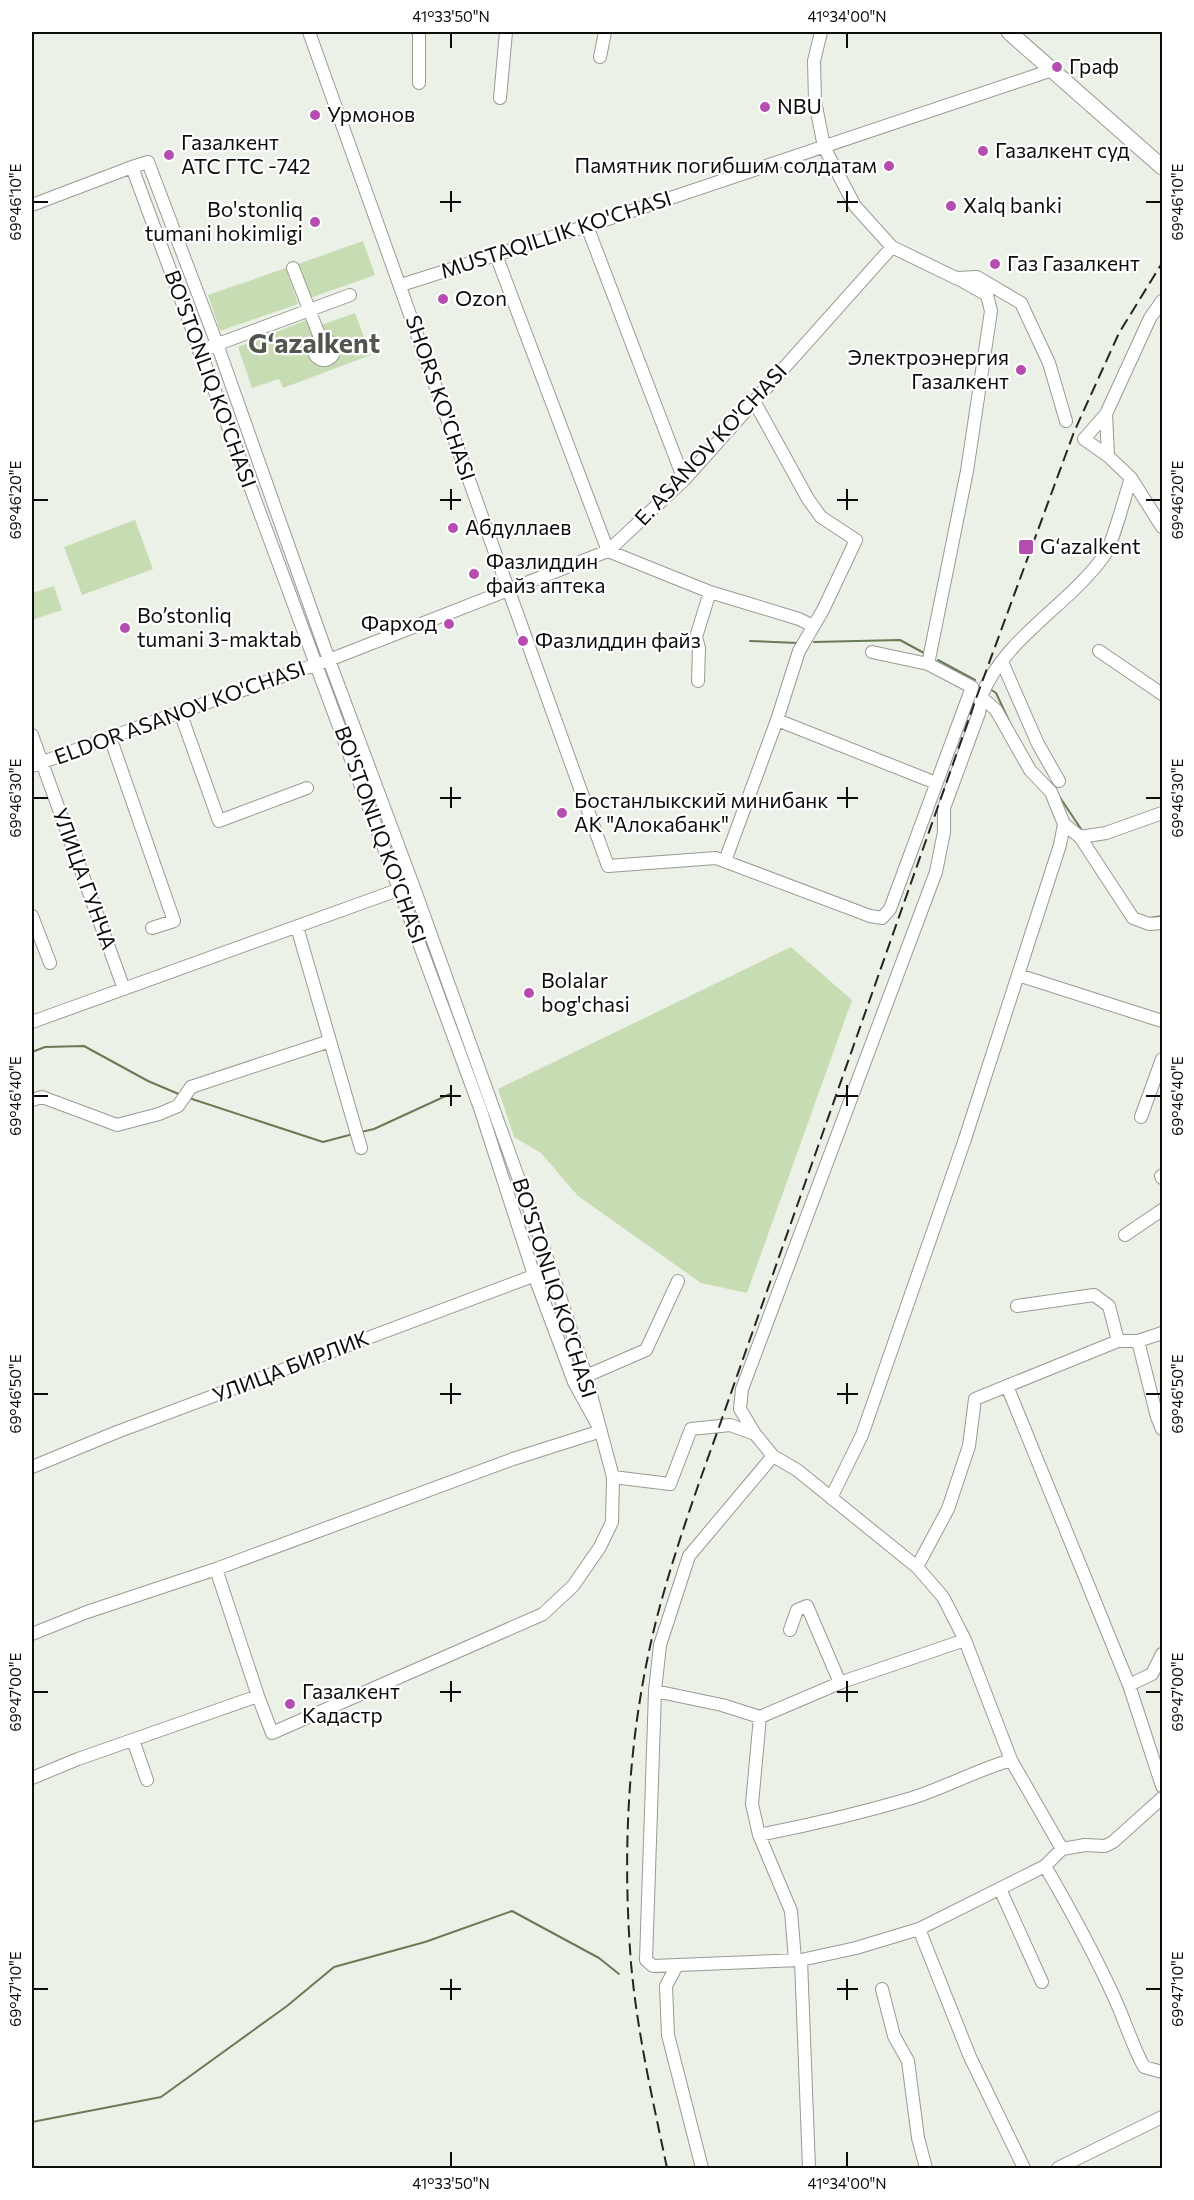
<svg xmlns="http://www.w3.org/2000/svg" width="1194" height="2200" font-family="Commissioner,sans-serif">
<rect width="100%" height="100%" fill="#ecf1e8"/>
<!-- green -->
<path fill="#c7dcb2" d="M363,241l12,34 -65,23 -12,-34z
M286,268l12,36 -78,27 -12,-36z
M355,313l16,42 -88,33 -4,-9 -27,9 -14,-41 71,-28 4,9z
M135,520l18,49 -71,26 -18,-48z
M54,586l8,24 -30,10v-27z
M791,947l61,53 -105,293 -46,-10 -123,-87 -37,-43 -27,-16 -16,-48z"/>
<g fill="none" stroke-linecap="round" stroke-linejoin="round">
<!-- stream -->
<path stroke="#697a56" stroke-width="2" d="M750,641l48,2
M814,642l86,-2 24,13
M938,660l37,20
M990,689l6,4 15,32
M1059,796l22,33
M1150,918l12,-2
M32,1052l13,-5 39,-1 64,35 33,14
M189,1098l134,44 30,-8
M361,1132l13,-3 76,-35
M32,2122l129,-25 126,-91 47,-39 91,-25 87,-31 87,47 20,16"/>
<defs>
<path id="minor" d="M309,32c101,277 197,557 299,834l108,-8 154,58 12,2 8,-9 82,-222 -44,-23 -56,-12
M821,32l-7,29 1,40 9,46 31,59 37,41 64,31 21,-1 44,26 28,60 17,58
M600,57l5,-25
M419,83v-51
M500,98l6,-66
M32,205l100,-38
M587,226l97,254
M496,255l112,296 102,41 89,27 14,7
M293,268l28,72
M401,285l186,-59 465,-156
M1162,301l-12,17 -44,96 -22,25 24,17 23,22 31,49
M314 350a10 10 0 1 1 20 0a10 10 0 1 1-20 0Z
M199,351l151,-56
M1106,414l2,42
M1099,651l63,43
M1002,662l36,82 21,37
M928,664l39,-193 24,-160 -4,-16 -30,-17
M698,681l1,-33 -3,-11 14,-45
M981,697l-2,16 -35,95v24l-8,40 -194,517 -2,20 15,25 18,22 24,14 120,97 26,30 22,43 46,120 51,89
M180,712l39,109 88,-33
M777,720l159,63
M32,735l92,254
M110,737l64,184 -22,7
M32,766l148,-54 149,-52 279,-109 76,-71 208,-233
M1064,824l16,13 53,81 16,6 13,-1
M1080,837l26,-4 56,-20
M725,861l52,-141 22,-69 24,-41 33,-70 -35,-23 -13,-18 -54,-98
M32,916l18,47
M297,927l64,221
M1018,975l144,46
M32,1022l374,-135
M32,1100l10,-3 75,28 42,-11 19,-8 13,-19 139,-46
M1141,1117l21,-58
M1161,1176l1,2
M1125,1235l37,-25
M1017,1306l77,-11 15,11 9,35
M1138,1341l19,76 5,12
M586,1376l60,-26 32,-69
M1007,1386l122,299 33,101
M773,1456l-84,100 -29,89 -5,46 -9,269 7,6 148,-6 55,-12 63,-19 126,-63 17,-17 23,-4 20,1 8,-4 49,-44
M32,1467l85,-35 424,-159
M613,1477l57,7 21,-55 39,-4 25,9
M831,1498l31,-63 102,-293 96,-297 4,-21 -13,-32 -21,-22 -34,-60 -15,-13c23,-59 87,-91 123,-141 9,-12 21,-61 27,-78
M917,1567l31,-58 21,-63 6,-47 143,-58h20l24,-8
M216,1569l42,127 14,37 271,-119 30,-28 27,-39 12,-25 1,-45 -27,-101 -35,-107 -138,-384 -84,-225 -112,-316 -69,-182 -16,5 348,941 54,167 40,107 27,49
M790,1630l7,-20 10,-4 33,77
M32,1634l55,-22 129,-43 297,-110 88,-28
M1129,1685l23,-11 10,-20
M655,1691l67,14 38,12 82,-35 123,-42
M760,1717l-8,87 7,31 32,76 4,49
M133,1740l14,40
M32,1778l46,-19 180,-63
M759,1835c51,-10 102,-22 153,-37 34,-11 65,-28 99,-38
M1045,1866c25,43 49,87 70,133 10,22 17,46 29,68l18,5
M1000,1889l42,93
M919,1929l51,128 54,111
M801,1960l8,208
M676,1967l-10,19 2,49 34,133
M882,1989l12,47 14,25 10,77 8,30
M1058,2168l104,-51"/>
<path id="major" d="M1009,32l153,135"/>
</defs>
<!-- minor casing -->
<use href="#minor" stroke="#979b93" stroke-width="14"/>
<!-- major casing -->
<use href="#major" stroke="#979b93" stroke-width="17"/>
<!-- minor -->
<use href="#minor" stroke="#fff" stroke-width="12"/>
<!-- major -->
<use href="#major" stroke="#fff" stroke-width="15"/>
<!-- rail -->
<path stroke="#242522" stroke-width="2" stroke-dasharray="12 6" stroke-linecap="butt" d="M667,2168c-14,-67 -30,-136 -36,-205 -9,-114 -3,-230 25,-342 17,-66 40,-130 63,-194l259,-734 96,-261 45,-99 43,-70"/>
</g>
<!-- ticks -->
<path fill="none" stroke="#0d0e0c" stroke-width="2" d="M451,33v15M847,33v15M451,191v21M847,191v21M33,202h15M440,202h21M837,202h21M1146,202h15M451,489v21M847,489v21M33,500h15M440,500h21M837,500h21M1146,500h15M451,787v21M847,787v21M33,798h15M440,798h21M837,798h21M1146,798h15M451,1085v21M847,1085v21M33,1096h15M440,1096h21M837,1096h21M1146,1096h15M451,1383v21M847,1383v21M33,1394h15M440,1394h21M837,1394h21M1146,1394h15M451,1681v21M847,1681v21M33,1692h15M440,1692h21M837,1692h21M1146,1692h15M451,1979v21M847,1979v21M33,1989h15M440,1989h21M837,1989h21M1146,1989h15M451,2152v15M847,2152v15"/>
<!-- markers -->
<g fill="#b54db0" stroke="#fff" stroke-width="2">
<circle cx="1057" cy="67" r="6"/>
<circle cx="765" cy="107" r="6"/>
<circle cx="315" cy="115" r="6"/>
<circle cx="983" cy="151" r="6"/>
<circle cx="169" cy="155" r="6"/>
<circle cx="889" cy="166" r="6"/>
<circle cx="951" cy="206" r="6"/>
<circle cx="315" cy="222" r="6"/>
<circle cx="995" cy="264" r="6"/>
<circle cx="443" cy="299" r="6"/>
<circle cx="1021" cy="370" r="6"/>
<circle cx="453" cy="528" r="6"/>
<rect x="1018" y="539" width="16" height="16" rx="3"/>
<circle cx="474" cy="574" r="6"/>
<circle cx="449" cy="624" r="6"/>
<circle cx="125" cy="628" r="6"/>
<circle cx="523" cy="641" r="6"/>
<circle cx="562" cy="813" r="6"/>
<circle cx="529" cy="993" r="6"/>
<circle cx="290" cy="1704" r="6"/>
</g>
<g text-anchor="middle" stroke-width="4.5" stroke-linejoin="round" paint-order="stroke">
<!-- poi labels -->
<g font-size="21" fill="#0d0e0c" stroke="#fff" text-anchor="start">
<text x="1069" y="74">Граф</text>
<text x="777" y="114">NBU</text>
<text x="327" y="122">Урмонов</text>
<text x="181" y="150">Газалкент<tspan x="181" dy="24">АТС ГТС -742</tspan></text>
<text x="995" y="158">Газалкент суд</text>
<text x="877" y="173" text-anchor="end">Памятник погибшим солдатам</text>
<text x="963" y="213">Xalq banki</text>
<text x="303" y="217" text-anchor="end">Bo'stonliq<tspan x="303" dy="24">tumani hokimligi</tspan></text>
<text x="1007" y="271">Газ Газалкент</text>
<text x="455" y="306">Ozon</text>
<text x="1009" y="365" text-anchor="end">Электроэнергия<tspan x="1009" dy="24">Газалкент</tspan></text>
<text x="465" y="535">Абдуллаев</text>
<text x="1040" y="554">Gʻazalkent</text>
<text x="486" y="569">Фазлиддин<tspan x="486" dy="24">файз аптека</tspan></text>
<text x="137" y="623">Bo’stonliq<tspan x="137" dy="24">tumani 3-maktab</tspan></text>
<text x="437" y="631" text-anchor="end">Фарход</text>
<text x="535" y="648">Фазлиддин файз</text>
<text x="574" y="808">Бостанлыкский минибанк<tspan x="574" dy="24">АК "Алокабанк"</tspan></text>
<text x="541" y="988">Bolalar<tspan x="541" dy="24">bog'chasi</tspan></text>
<text x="302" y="1699">Газалкент<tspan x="302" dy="24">Кадастр</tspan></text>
</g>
<!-- street labels -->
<g font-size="21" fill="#0d0e0c" stroke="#fff">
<text transform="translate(556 235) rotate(-18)" y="7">MUSTAQILLIK KO'CHASI</text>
<text transform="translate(210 379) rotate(70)" y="7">BO'STONLIQ KO'CHASI</text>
<text transform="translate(440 398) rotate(71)" y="7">SHORS KO'CHASI</text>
<text transform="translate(711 445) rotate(-47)" y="7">E. ASANOV KO'CHASI</text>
<text transform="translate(180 713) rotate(-20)" y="7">ELDOR ASANOV KO'CHASI</text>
<text transform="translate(380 835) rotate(70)" y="7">BO'STONLIQ KO'CHASI</text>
<text transform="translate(84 879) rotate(70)" y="7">УЛИЦА ГУНЧА</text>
<text transform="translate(554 1288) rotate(72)" y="7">BO'STONLIQ KO'CHASI</text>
<text transform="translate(291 1367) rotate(-21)" y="7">УЛИЦА БИРЛИК</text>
</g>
<!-- district labels -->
<g font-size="27" font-weight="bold" fill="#52554e" stroke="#fff">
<text x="314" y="353">Gʻazalkent</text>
</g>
</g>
<!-- border -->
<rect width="1194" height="2200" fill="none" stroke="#ffffff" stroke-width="66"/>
<rect x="33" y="33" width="1128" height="2134" fill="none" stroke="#0d0e0c" stroke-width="2"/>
<g font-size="15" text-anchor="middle" fill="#0d0e0c">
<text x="451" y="22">41°33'50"N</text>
<text x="847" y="22">41°34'00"N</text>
<text transform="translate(16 202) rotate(-90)" y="5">69°46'10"E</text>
<text transform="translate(1178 202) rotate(-90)" y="5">69°46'10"E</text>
<text transform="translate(16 500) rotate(-90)" y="5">69°46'20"E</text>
<text transform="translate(1178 500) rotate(-90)" y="5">69°46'20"E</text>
<text transform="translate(1178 798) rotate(-90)" y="5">69°46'30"E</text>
<text transform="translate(16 798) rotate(-90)" y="5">69°46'30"E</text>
<text transform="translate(1178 1096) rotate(-90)" y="5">69°46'40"E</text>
<text transform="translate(16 1096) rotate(-90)" y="5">69°46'40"E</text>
<text transform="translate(1178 1394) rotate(-90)" y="5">69°46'50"E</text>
<text transform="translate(16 1394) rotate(-90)" y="5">69°46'50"E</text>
<text transform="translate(16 1692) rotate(-90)" y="5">69°47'00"E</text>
<text transform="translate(1178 1692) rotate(-90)" y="5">69°47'00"E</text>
<text transform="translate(16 1989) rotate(-90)" y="5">69°47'10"E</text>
<text transform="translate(1178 1989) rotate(-90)" y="5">69°47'10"E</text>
<text x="451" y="2189">41°33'50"N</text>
<text x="847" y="2189">41°34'00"N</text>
</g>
</svg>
